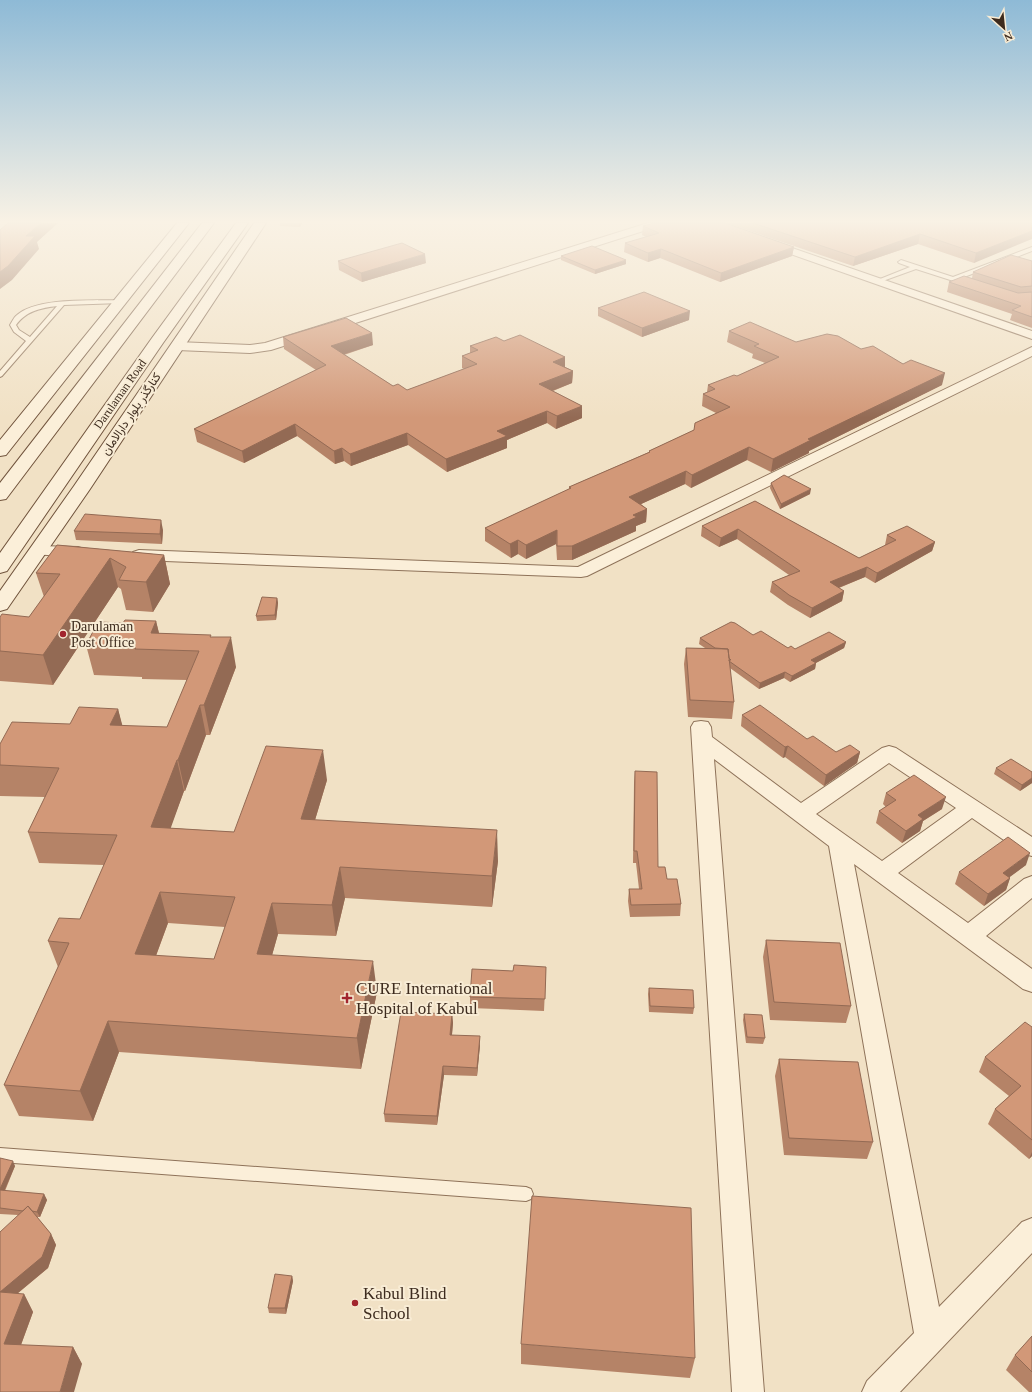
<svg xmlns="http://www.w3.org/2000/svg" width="1032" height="1392" font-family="'Times New Roman',Vazirmatn,serif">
<rect width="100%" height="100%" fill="#f1e1c5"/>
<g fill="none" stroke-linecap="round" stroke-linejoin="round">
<defs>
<path id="lane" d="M1032,247v4l-73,28 12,4v2l-2,1 -53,-17 -36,13 -5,-1 35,-14 -11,-4 -1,-1 3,-2 52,17z
M119,300l2,1v2l-57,2 -62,71 -2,1v-6l26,-30 -12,-9 -4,-7c2,-3 4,-8 7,-10 20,-18 76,-14 102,-15zM57,306l-27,31 -11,-7 -3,-5c10,-14 25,-17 41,-19z
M0,1148l526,39 5,2 2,5 -2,5 -5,2 -526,-39z"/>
<path id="street" d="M648,223h15l-1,2 -391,125 -21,3 -73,-3 -4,-1 -2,-3 2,-3 4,-1 73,3 15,-2z
M769,240l263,91v8l-267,-94 -1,-2 1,-2z
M1032,347v9l-445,220 -6,1 -442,-17 -6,-2 -2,-3 2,-3 6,-2 439,17z
M38,546l40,1 6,2 2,3 -2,3 -6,2 -46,-3 -2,-3 2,-3z
M701,721l7,1 3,5 1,10 89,66 81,-55 7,-2 7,2 136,89v19l-8,-2 -52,-36 -74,55 70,50 56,-44 8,-3v22l-46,38 46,33v23l-9,-3 -169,-125 85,443 83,-85 10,-4v35l-132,139h-38l5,-11 47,-48 -85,-487 -115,-87 50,633h-32l-41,-665 3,-5zM889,763l67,45 -74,53 -66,-47z"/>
<path id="secondary" d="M177,223h12l-183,232 -6,1v-16z
M202,223h12l-208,276 -6,1v-17z
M236,223h12l-85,120 -156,228 -7,2v-20l152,-215z
M254,223h12l-176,266 -83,120 -7,2v-20l74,-105z"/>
</defs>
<!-- lane casing -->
<use href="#lane" stroke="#8e7259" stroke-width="2"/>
<!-- street casing -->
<use href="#street" stroke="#8e7259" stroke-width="2"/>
<!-- secondary casing -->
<use href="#secondary" stroke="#70533c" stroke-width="2"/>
<!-- lane -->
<use href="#lane" fill="#fbefd9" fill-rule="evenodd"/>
<!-- street -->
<use href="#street" fill="#fbefd9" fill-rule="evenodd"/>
<!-- secondary -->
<use href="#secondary" fill="#fbefd9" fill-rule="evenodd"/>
</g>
<!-- wall -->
<path fill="#b58367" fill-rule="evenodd" d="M280,223h22l-2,4 -20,-1z
M726,223h306l-58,40 -56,-19 -65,22z
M643,226l151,21 -2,9 -72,26 -60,-24 -12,4 -24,-10 1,-9 21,-6 -4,-2z
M561,256l65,8 -31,10 -34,-14z
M338,261l88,2 -64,19 -23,-12z
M1032,261v67l-22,-8 2,-6 -65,-22 2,-10 23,-4 1,-6z
M598,308l91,12 -47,17 -44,-21z
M729,331l67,11 65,7 42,15 39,21 -133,66v2l-38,19 -24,-12 -56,28 -6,-4 -44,20 6,5 -1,13 -10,4v5l-64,29h-15l-1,-16 -30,15 -8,-5 -7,4 -26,-17v-13l84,-39v-2l80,-35v-1l45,-21 22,-17 -14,-7 1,-12 4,-2 1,-7 29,-9 28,-13 -13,-5 1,-4 -26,-12z
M283,337l90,8 -29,10 49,31 14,4 57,-21 -2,-1v-12l8,-3v-7l34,-5 61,16v10l8,4 -1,12 -19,8 29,15v12l-26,11 -9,-6 -40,17v8l-60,24 -39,-27 -57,21 -7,-5 -9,3 -38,-28 -53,27 -47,-21 -3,-13 122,-59 -32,-21z
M771,483l39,11 -30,15 -10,-21z
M755,501l104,57 27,-13h-1l2,-10 48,7 -3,9 -57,32 -10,-6 -26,11 5,3 -2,10 -32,17 -22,-13 -18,-13 2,-10 17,-7 -52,-36 -18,8 -18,-11 1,-10z
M163,530l-1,14 -86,-4 -2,-9z
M57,545l107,10 6,29 -17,28 -27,-2 -5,-21 -3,-2 -65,98 -53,-4v-64h29l15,-20 -8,-24z
M277,598l1,5 -2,17 -19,1 -1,-5z
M156,621l3,12 52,4 25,30 -26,68h-4l-21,56h-1l-14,37 64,4 93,-52 -12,40 183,41 -6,46 -147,-9 -9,38 -58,-2 -6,21 105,37 -16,77 -242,-17 -26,69 -74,-5 -15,-31 54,-118 -10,-26 32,-22 24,-54 -65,-2 -11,-31 17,-35 -45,-1v-52l70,-20 48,-15 4,17 45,1 20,-47 -45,-1v-2l-48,-2 -8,-30 37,-22zM168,923l57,4 -11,32 -58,-3z
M753,635l35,13 7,1 51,-7 -2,6 -28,15 -1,6 -25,13 -6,-4 -25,11 -29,-21 4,34 -2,17 -44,-2 -4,-53 2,-16h19l-6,-4 1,-6z
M742,715l65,24 29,13h24l-3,11 -33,23 -39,-29 -2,1 -42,-32z
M996,768l36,4v11l-12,8 -26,-17z
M635,771l23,96 9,12 14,25 -1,12 -50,1 -2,-16 1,-12h10l-3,-26h-3l1,-80z
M886,793l56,16 -19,12 -3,10 -18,12 -26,-20 3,-12 7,-4 -3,-3z
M1026,865l-17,12 1,1 -4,12 -22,16 -29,-22 4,-12z
M766,940l85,66 -5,17 -76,-3 -7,-63z
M546,967l-2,44 -74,-3v-11l43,-26z
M649,988l45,20 -1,6 -44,-2 -1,-18z
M452,1014l1,9 -1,12 28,10 -3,31 -33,-1 -7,50 -52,-3 -1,-8z
M744,1014l21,24 -2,6 -17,-1 -3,-23z
M1032,1027v129l-3,3 -41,-35 7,-15 14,-13 -30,-24 6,-15z
M779,1059l94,83 -6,17 -83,-4 -9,-79z
M0,1158l15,8 -10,25 39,3 3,6 -7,17h-3l14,17 5,11 -8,23 -31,26h7l9,18 -12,33 52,2 9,17 -82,28 18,-177 -18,-1z
M292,1276l1,5 -7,33 -17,-1 -1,-5z
M1032,1336v56h-3l-23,-22 9,-15z
M521,1344l174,14 -5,20 -169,-14z"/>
<!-- shaded-wall -->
<path fill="#936a54" d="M41,223h17l-21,19 2,7 -27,31 -12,9v-17l26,-36z
M299,223h3l-2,4z
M1032,231v8l-58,24 2,-10z
M920,234l-2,10 -65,22 2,-9z
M794,247l-2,9 -72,26 1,-9z
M661,249l-1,9 -12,4v-9z
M425,254l1,9 -64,19 -1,-9z
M626,260v4l-31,10v-4z
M690,311l-1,9 -47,17v-9z
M372,333l1,12 -41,13 -1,-12z
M565,357v12l-12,-7z
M573,371l-1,12 -33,13v-12z
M945,373l-3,12 -133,66v2l-38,19 2,-13 35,-20z
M582,406v12l-26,11 1,-13z
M547,411v12l-40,17v8l-60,24 -1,-13 51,-28z
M295,424l2,12 -53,27 -2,-12z
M407,433l1,12 -57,21 -1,-12z
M749,447l-2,13 -56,28 1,-13z
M342,448l2,13 -9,3 -1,-13z
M686,471l-1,13 -57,26 1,-13z
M811,489l-1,5 -30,15 1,-5z
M647,509l-1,13 -10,4v5l-64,29v-14l61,-31z
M161,520l2,10 -1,14 -2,-10z
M738,529l-1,10 -18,8 2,-9z
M557,530l-1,14 -30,15v-14z
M518,540v14l-7,4 -1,-14z
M935,542l-3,9 -57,32 2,-10z
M164,555l6,29 -17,28 -7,-30z
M110,558l8,29 -65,98 -10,-30z
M867,567l-2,10 -37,15 2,-10z
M844,591l-2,10 -32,17 2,-10z
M277,598l1,5 -2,17 -1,-5z
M156,621l7,29 -12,-17z
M231,637l5,30 -26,68 -6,-30z
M846,642l-2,6 -34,18 1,-6z
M816,663l-1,6 -25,13 2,-6z
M785,672l-1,6 -25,11 1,-6z
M200,705l6,30 -21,56 -7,-31z
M118,709l8,30 -16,-14z
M788,746l-3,11 -2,1 2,-11z
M323,750l4,30 -21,70 -5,-31z
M860,752l-3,11 -33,23 2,-11z
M177,760l7,31 -24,67 -9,-31z
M1032,778v5l-12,8 2,-6z
M946,797l-4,12 -19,12 -3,10 -18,12 4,-12 12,-16z
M497,830l1,31 -6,46v-31z
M1030,853l-4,12 -27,20 4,-12z
M340,867l5,31 -9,38 -4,-31z
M1010,878l-4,12 -22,16 4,-12z
M160,892l8,31 -23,62 -10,-31z
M272,903l6,31 -14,50 -7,-30z
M373,961l4,31 -16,77 -4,-31z
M452,1014l1,9 -2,21 -1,-9z
M108,1021l11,31 -26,69 -13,-30z
M480,1036v9l-3,31v-8z
M443,1066l1,9 -7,50v-9z
M1032,1152v4l-3,3z
M13,1161l2,5 -13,30 -2,-5v-2z
M44,1194l3,6 -7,17 -3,-5z
M51,1234l5,11 -8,23 -47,39 -1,-15z
M292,1276l1,5 -7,33 -1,-6z
M24,1294l9,18 -18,49 -11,-17z
M73,1347l9,17 -8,28h-14z"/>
<!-- building -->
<path fill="#d29878" stroke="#936a54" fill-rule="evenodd" d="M8,223h33l-15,13h9l-27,30 -8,6v-42z
M655,223h70l69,24 -73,26 -60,-24 -13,4 -23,-10 34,-10 -16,-7z
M753,223h279v8l-56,22 -56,-19 -65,23z
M402,243l23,11 -64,19 -23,-12z
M592,246l34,14 -31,10 -34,-14z
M1011,255l21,6v25l-11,1 -48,-15z
M964,276l54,17 14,-1v25l-20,-7 9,-4 -72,-24z
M644,292l46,19 -48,17 -44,-20z
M346,318l26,15 -41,13 62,40 5,-2 9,6 70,-26 -15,-8 16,-6 -8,-4 26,-9 8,4 16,-6 45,22 -12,5 20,9 -34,13 43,22 -25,10 -10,-5 -50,20 10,5 -61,23 -39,-26 -57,21 -8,-6 -8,3 -39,-27 -53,27 -48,-22 132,-64 -43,-28z
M750,322l46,20 31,-8 11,2 23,13 12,-3 30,18 8,-4 34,13 -137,66 3,1 -38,19 -24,-12 -57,28 -6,-4 -57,26 18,12 -14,6 4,2 -65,29h-15v-16l-31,15 -8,-5 -8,4 -25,-16 86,-40 -2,-1 81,-35 -1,-1 45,-21 1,-7 35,-16 -27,-13 12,-5 -7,-4 26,-10 3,1 42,-19 -25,-11 5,-2 -30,-13z
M784,475l27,14 -30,15 -10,-21z
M755,501l104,57 37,-18 -9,-5 20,-9 28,16 -58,31 -10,-6 -37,15 14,9 -32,17 -23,-13 -17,-13 28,-11 -62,-42 -17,9 -19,-12z
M85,514l76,6 -1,14 -86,-3z
M57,545l107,10 -18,27 -27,-2 7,-13 -16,-9 -67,97 -43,-4v-34l2,-3 27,3 31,-43 -24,-1z
M262,597l15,1 -2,17 -19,1z
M125,620l31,1 -5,12 60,2 -1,2h21l-27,68h-4l-22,55h-1l-26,67 83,5 32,-86 57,4 -22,69 196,11 -5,46 -152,-9 -8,38 -60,-2 -15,51 116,7 -16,77 -249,-17 -28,70 -76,-6 65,-142 -21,-2 11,-23 21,1 37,-84 -89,-3 31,-64 -59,-3v-21l12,-22 58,2 9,-17 39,2 -8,16 57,2 32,-76 -64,-2 1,-1 -50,-3 12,-23 25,1zM160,892l75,5 -21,62 -79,-5z
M731,622l4,1 18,12 8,-4 27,17 3,-2 4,3 34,-17 17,10 -35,18 5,3 -24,13 -7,-4 -25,11 -31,-22v-1h2l-2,-2 -1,-9 -13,-1 -15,-10z
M686,648l42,1 6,53 -44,-2z
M760,705l47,34 6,-3 23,16 14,-7 10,7 -34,23 -38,-29 -3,1 -43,-32z
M1011,759l21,13v6l-10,7 -26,-17z
M635,771l22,1 1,95h7l2,12h10l4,25 -50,1 -2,-16h13l-5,-38h-3z
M914,775l32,22 -28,18 5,4 -17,12 -27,-20 17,-11 -10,-7z
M1008,837l22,16 -27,20 7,5 -22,16 -29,-22z
M766,940l74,3 11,63 -77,-4z
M514,965l32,2 -1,32 -75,-2 2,-28 41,2z
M649,988l44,2 1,18 -44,-2z
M401,1012l51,2 -2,21 30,1 -3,32 -34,-2 -6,50 -53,-2z
M744,1014l18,1 3,23 -18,-1z
M1025,1022l7,5v113l-37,-31 26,-23 -36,-29z
M779,1059l79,3 15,80 -84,-4z
M0,1158l13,3 -13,28z
M0,1190l44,4 -7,18 -5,-1 -4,-5 -5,5 -23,-3z
M532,1196l159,12 4,150 -174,-14z
M28,1206l23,28 -9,23 -42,35v-60z
M275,1274l17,2 -7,32h-17z
M0,1292l24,2 -20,50 69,3 -13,45h-60z
M1032,1336v36l-17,-17z"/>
<!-- sky -->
<linearGradient id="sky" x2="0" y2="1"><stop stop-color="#8ebad6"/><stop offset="0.53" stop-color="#f9f2e5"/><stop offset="1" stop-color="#f9f2e5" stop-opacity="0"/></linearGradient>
<rect width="1032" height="418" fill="url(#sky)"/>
<!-- markers -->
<g fill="#a2252e" stroke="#f8ecd5" stroke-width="1.5">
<circle cx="63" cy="634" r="4"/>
<path d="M345 992h4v4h4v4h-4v4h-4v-4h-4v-4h4z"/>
<circle cx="355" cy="1303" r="4"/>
</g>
<g text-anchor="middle" stroke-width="4" stroke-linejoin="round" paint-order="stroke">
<!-- far-street labels -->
<g font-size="12" fill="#3d2b1e" stroke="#f8ecd5">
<text transform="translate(120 394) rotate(-55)" y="4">Darulaman Road</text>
<text transform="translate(131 414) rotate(-56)" y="4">کنارگذر بلوار دارالامان</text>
</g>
<!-- poi labels -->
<g font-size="14" fill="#3d2b1e" stroke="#f8ecd5" text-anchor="start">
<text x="71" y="631">Darulaman<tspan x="71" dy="16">Post Office</tspan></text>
</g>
<!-- near-poi labels -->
<g font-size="17" fill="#3d2b1e" stroke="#f8ecd5" text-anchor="start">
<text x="356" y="994">CURE International<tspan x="356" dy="20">Hospital of Kabul</tspan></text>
<text x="363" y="1299">Kabul Blind<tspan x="363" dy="20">School</tspan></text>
</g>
</g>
<!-- north arrow -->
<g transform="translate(1004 28) rotate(153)" stroke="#f8ecd5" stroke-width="3" paint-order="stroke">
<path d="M0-3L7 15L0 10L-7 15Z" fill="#3d2b1e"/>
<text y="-6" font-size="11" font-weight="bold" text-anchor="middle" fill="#3d2b1e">N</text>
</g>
</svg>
